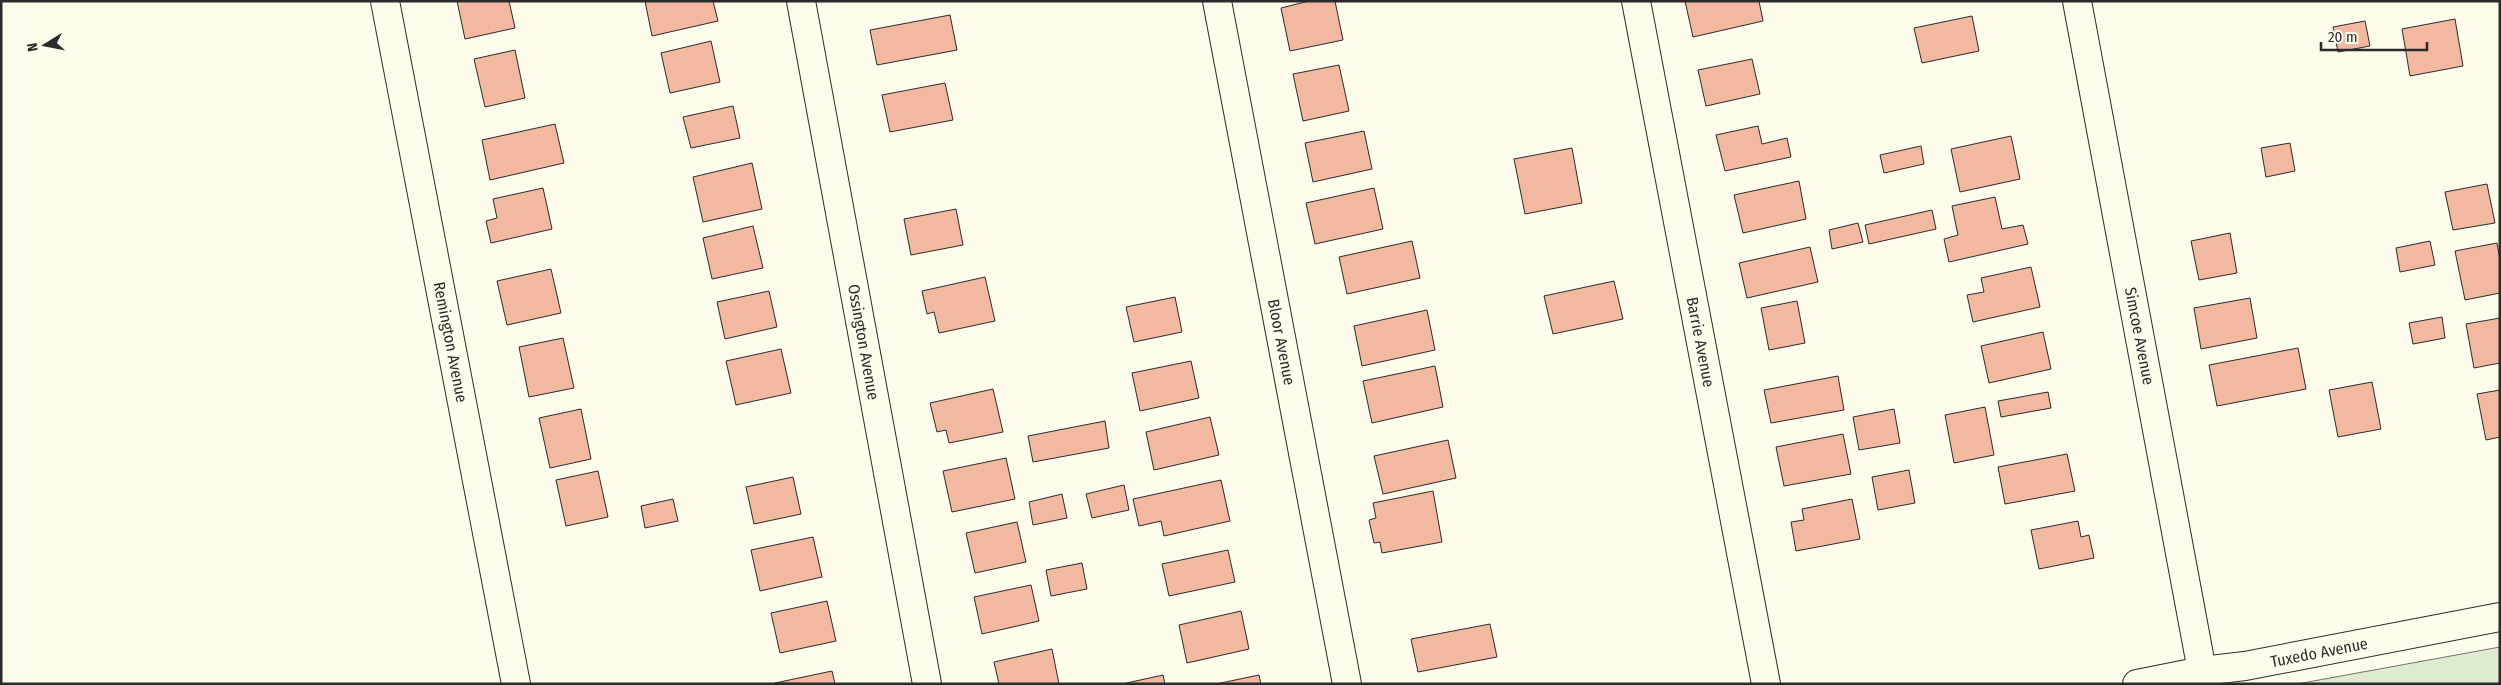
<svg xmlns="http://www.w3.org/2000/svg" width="2501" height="685" font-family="'Fira Sans Condensed',sans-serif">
<rect width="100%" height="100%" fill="#fdfbea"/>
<!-- green -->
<path fill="#deebd1" stroke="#74746e" d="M2500,647v37h-203z"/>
<!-- building -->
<path fill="#f2b8a0" stroke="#2b2b2b" d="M457,1h52l6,27 -50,11z
M645,1h68l5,20 -66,15z
M1309,1h26l8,39 -53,11 -9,-43z
M1685,1h74l4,20 -70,16z
M950,15l7,35 -80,15 -7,-35z
M1972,16l7,35 -57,12 -8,-35z
M2455,19l8,47 -53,10 -8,-47z
M2365,21l5,25 -32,6 -5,-25z
M711,41l9,41 -50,11 -9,-40z
M515,50l10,48 -40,9 -11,-48z
M1752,59l8,35 -54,12 -8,-36z
M1339,65l10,46 -46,10 -10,-47z
M945,83l8,37 -63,12 -8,-37z
M733,106l7,32 -49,10 -8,-31z
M555,124l9,39 -74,17 -8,-40z
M1758,126l4,18 25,-6 4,19 -66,14 -9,-36z
M1364,131l8,38 -59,13 -8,-39z
M2011,136l9,43 -60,13 -9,-43z
M2290,143l5,28 -29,6 -5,-29z
M1921,146l3,18 -40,9 -4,-18z
M1572,148l10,55 -57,11 -11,-55z
M752,163l10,46 -59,13 -10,-45z
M1799,181l7,38 -63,14 -9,-38z
M2487,184l8,39 -42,7 -8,-38z
M543,188l9,41 -61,14 -5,-22 11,-3 -4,-19z
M1374,188l9,41 -68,15 -9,-41z
M1995,197l7,32 21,-4 5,19 -79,18 -5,-23 14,-4 -6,-29z
M956,209l7,36 -52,10 -7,-36z
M1932,210l4,19 -67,15 -4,-19z
M1858,223l5,19 -31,7 -3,-19z
M753,226l10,42 -51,11 -9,-41z
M2230,233l7,40 -38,7 -8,-39z
M1412,241l8,37 -73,16 -8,-37z
M2430,241l5,24 -35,7 -4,-24z
M2497,243l3,17v33l-35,7 -10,-49z
M1810,247l8,35 -71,16 -8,-35z
M2031,267l9,40 -67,15 -6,-27 17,-3 -3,-14z
M551,269l10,44 -54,12 -10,-44z
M985,277l10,44 -56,12 -5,-21 -7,2 -5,-23z
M1614,281l9,38 -70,15 -9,-38z
M769,291l8,36 -52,12 -8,-37z
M1175,297l7,35 -48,10 -8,-35z
M2250,298l7,40 -56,11 -7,-41z
M1797,301l8,42 -36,7 -8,-42z
M1427,310l8,40 -73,16 -8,-40z
M2442,317l3,21 -32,6 -4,-21z
M2500,318v45l-26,5 -8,-44z
M2043,332l8,37 -62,14 -8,-37z
M563,338l11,50 -45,9 -10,-50z
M2298,348l8,41 -89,17 -8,-41z
M781,349l10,44 -55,12 -10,-44z
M1191,361l8,37 -59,13 -8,-38z
M1435,366l8,41 -71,16 -9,-42z
M1838,376l6,34 -73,13 -7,-33z
M2372,382l9,47 -43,8 -9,-47z
M993,389l10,43 -54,11 -3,-13 -9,2 -7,-29z
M2500,390v47l-14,3 -9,-46z
M2048,392l3,16 -50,9 -3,-16z
M1985,407l9,48 -40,8 -9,-48z
M581,409l10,50 -41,9 -11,-50z
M1894,409l6,34 -41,7 -6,-33z
M1210,417l9,38 -65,15 -8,-38z
M1105,421l4,27 -76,14 -5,-26z
M1843,434l8,40 -67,12 -8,-39z
M1448,440l8,38 -73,16 -9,-38z
M2067,454l8,37 -70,13 -7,-37z
M1006,458l9,41 -63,13 -9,-41z
M1909,470l6,33 -37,7 -6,-33z
M598,471l10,46 -42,9 -10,-46z
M793,477l8,37 -47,10 -8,-37z
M1221,480l9,41 -66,15 -3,-15 -22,5 -6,-27z
M1124,485l5,25 -37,8 -6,-24z
M1433,491l9,51 -60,11 -2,-11 -6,1 -5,-23 7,-2 -3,-15z
M1062,494l5,24 -34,7 -4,-23z
M673,499l5,22 -33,7 -4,-22z
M1852,499l8,40 -64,12 -5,-29 13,-2 -2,-11z
M2078,521l3,16 8,-2 5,23 -55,11 -8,-39z
M1017,522l9,40 -51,11 -9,-40z
M813,537l9,40 -62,14 -9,-41z
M1228,550l7,32 -66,14 -7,-32z
M1082,563l5,26 -36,7 -5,-26z
M1031,585l8,36 -57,13 -8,-37z
M827,601l9,40 -56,12 -9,-40z
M1241,611l8,38 -62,14 -8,-38z
M1490,624l7,33 -79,15 -7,-33z
M1052,649l7,35h-60l-5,-22z
M832,671l3,13 -60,-1z
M1163,675l2,9h-43z
M1259,675l2,9h-45z"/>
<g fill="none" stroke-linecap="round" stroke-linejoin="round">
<defs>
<path id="minor" d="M385,1l131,683
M801,1l126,683
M1217,1l130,683
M1636,1l130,683
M2077,1l125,670
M2137,684l65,-13 43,-5 255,-49"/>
</defs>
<!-- minor casing -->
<use href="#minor" stroke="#2b2b2b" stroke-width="30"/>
<!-- minor -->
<use href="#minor" stroke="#fdfbea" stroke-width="28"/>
</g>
<g text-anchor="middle" stroke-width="4" stroke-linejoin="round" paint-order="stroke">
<!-- street labels -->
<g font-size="16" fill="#2b2b2b" stroke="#fdfbea">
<text transform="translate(2140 336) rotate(79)" y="6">Simcoe Avenue</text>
<text transform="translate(451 342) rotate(79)" y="6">Remington Avenue</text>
<text transform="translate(864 342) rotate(80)" y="6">Ossington Avenue</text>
<text transform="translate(1282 342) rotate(79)" y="6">Bloor Avenue</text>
<text transform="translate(1701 342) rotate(79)" y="6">Barrie Avenue</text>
<text transform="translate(2319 652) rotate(-11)" y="6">Tuxedo Avenue</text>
</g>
</g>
<!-- border -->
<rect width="2501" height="685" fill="none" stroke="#2b2b2b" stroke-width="5"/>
<!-- north arrow -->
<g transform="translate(45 45) rotate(260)" stroke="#fdfbea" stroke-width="4" paint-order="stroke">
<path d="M0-4L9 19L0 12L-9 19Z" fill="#2b2b2b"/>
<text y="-8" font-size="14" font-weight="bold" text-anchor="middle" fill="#2b2b2b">N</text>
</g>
<!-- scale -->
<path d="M2321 42v8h106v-8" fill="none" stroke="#2b2b2b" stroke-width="2.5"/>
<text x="2328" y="42" font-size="15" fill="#2b2b2b" stroke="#fdfbea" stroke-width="4" paint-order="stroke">20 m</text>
</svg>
